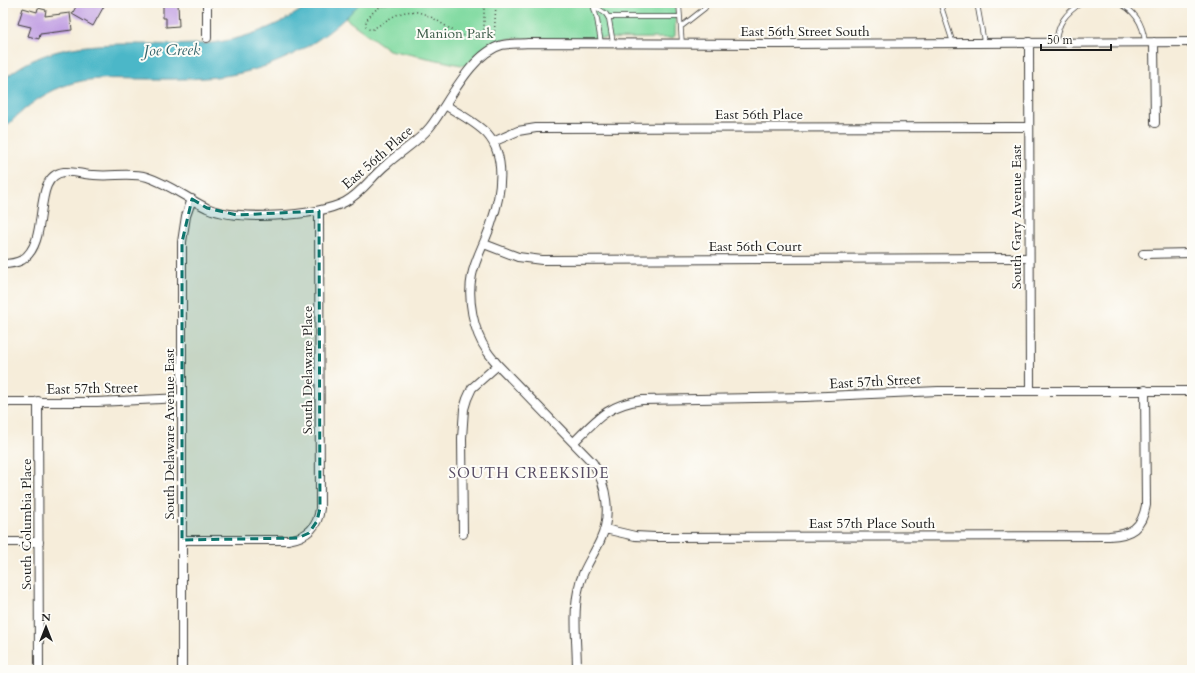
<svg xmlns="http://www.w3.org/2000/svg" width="1195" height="673" font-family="Cardo,serif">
<rect width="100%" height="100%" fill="#fdfcf7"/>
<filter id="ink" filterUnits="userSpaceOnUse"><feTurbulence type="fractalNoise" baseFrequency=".025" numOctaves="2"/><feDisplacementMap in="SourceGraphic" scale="8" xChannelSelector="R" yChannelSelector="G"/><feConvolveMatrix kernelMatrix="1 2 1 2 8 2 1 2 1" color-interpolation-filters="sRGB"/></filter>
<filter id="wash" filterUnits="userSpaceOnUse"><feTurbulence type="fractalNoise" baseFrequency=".012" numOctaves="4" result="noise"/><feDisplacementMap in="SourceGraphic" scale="16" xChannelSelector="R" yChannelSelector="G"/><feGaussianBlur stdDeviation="0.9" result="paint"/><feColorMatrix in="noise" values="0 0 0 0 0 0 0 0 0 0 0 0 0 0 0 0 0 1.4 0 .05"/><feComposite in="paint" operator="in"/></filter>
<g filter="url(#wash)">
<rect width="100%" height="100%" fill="#f6edda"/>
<!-- green -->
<path fill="#80daa0" stroke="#4e7b5e" d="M330,3h346l-1,33 -3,2 -166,1c-21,5 -26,11 -40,27l-77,-16 -43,-31z"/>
<!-- water -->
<path fill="#4cb7c8" stroke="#346a72" d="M310,3h50c-32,36 -77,62 -124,71 -30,6 -61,5 -91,5 -26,0 -56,-3 -81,7 -25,9 -43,25 -61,44v-50c53,-48 130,-33 195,-36 37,-1 83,-17 112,-41z"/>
<g id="blocks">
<!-- building -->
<path fill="#c2a1e3" d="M78,3h20l6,3 -11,20 -21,-12z
M163,3h15l1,23 -13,1v-9h-3z
M23,8l14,4 1,-4 8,2 -1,6 25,-3 2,17 -32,4 -1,5 -11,-3 3,-9 -13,-3z"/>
</g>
</g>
<g filter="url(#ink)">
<use href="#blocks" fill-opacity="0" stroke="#3d3b38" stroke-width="1"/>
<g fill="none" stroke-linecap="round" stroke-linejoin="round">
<defs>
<path id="lane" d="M590,3l16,11 3,5 4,24
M679,3l3,41
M940,3l13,40
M977,3l7,39
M1118,3c17,7 25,21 27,39
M593,5l4,14 4,24
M608,17h72
M682,26l23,-18v-5
M1056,42c2,-19 9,-28 25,-39"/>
<path id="street" d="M207,3v35
M1029,42l1,348
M1154,42l1,81
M445,105c13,8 32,18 42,29 20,22 14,61 5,87 -5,18 -16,35 -20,54 -5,23 1,56 15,76 3,5 7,9 11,14l95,98c14,23 19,53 7,78 -8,17 -19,31 -22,50 -5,25 -1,53 -1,79
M493,142l25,-11 18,-3 493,-1
M484,244l34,13 24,3 487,-2
M1143,254l49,-1
M3,264c7,0 13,-1 19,-4 30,-19 8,-84 42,-88 10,-1 20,3 30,3 18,2 36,-3 53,2 22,7 39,21 60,31 29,13 109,9 138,-6 17,-9 27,-26 42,-38 14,-13 31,-22 43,-37 18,-23 41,-74 72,-82 8,-2 18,-1 26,-2l253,1 411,-2
M38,401l1,269
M3,402h94l85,-4
M574,442c23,-23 33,-37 68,-42l163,-3 133,-6h254
M605,529l30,7 20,1 454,-1c22,-1 33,-8 37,-31l-1,-115
M463,534l-1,-96 2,-29 3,-10 5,-11 26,-23
M182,540h106c19,-3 30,-12 32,-32l-1,-297
M3,542h36
M182,670v-428l4,-26 6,-17"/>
</defs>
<!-- lane casing -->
<use href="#lane" stroke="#3d3b38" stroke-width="5.5"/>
<!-- street casing -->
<use href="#street" stroke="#3d3b38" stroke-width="10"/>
<!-- path -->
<path stroke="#3d3b38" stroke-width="1.5" stroke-dasharray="1 3" stroke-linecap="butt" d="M386,3l-12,8 -8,10v5l3,3h4c10,-6 21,-15 33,-17 21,-4 38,16 56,23 5,2 10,3 15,4l4,-2 3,-4v-30
M494,39l2,-36"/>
<!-- lane -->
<use href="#lane" stroke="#fff" stroke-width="4"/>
<!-- street -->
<use href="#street" stroke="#fff" stroke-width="8"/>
</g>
</g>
<!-- marked area -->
<path fill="#0f766e" fill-opacity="0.2" stroke="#0f766e" stroke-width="3" stroke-dasharray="8 5" stroke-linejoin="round" d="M192,199l15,9 30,7 82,-4 1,297 -3,13 -8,12 -11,5 -116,2v-298z"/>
<g text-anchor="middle" stroke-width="4" stroke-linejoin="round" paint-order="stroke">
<!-- street labels -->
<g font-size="14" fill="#1c1c1c" stroke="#fdfcf7">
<text x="805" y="36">East 56th Street South</text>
<text x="759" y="119">East 56th Place</text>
<text transform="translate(377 157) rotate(-41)" y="5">East 56th Place</text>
<text transform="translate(1016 217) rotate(-90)" y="5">South Gary Avenue East</text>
<text x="755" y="251">East 56th Court</text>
<text transform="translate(307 370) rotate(-90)" y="5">South Delaware Place</text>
<text transform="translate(875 381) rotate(-3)" y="5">East 57th Street</text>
<text transform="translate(92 388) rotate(-1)" y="5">East 57th Street</text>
<text transform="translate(169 434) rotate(-90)" y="5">South Delaware Avenue East</text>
<text x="872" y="528">East 57th Place South</text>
<text transform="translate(26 524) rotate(-90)" y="5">South Columbia Place</text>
</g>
<!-- park labels -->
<g font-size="14" fill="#3f5e4a" stroke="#fdfcf7">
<text x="455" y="38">Manion Park</text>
</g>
<!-- water labels -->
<g font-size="15" font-style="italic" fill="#326269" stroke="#fdfcf7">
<text transform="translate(172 50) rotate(-1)" y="5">Joe Creek</text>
</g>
<!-- neighbourhood labels -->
<g font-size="15" letter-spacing="1" fill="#564b62" stroke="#fdfcf7">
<text x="529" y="478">SOUTH CREEKSIDE</text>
</g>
</g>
<!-- margin -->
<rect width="1195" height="673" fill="none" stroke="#fdfcf7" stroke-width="16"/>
<!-- north arrow -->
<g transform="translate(46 627)" stroke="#fdfcf7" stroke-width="3" paint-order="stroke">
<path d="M0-3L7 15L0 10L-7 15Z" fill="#1c1c1c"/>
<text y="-6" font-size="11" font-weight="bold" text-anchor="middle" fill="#1c1c1c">N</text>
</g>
<!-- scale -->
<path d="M1041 44v6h70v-6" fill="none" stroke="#1c1c1c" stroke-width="2"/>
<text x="1047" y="44" font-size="12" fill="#1c1c1c" stroke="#fdfcf7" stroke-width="3" paint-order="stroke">50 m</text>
</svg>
